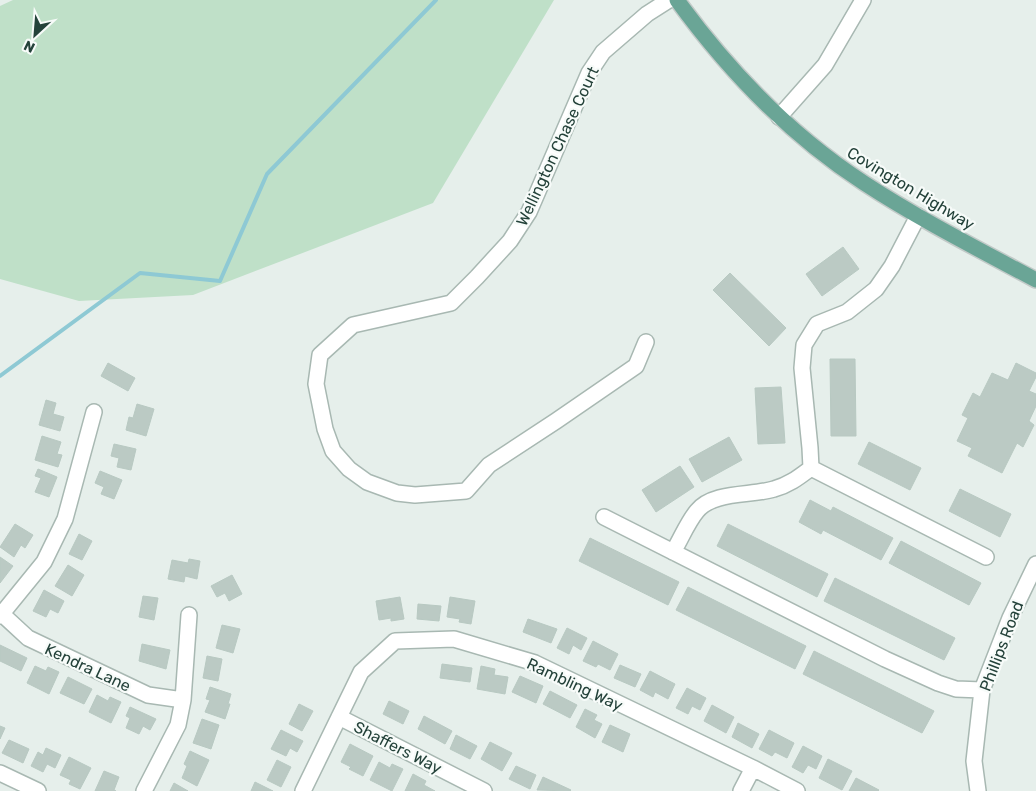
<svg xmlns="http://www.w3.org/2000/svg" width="1036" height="791" font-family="Rubik,sans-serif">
<rect width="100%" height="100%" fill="#e6efeb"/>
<!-- green -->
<path fill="#bfe0c8" d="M13,0h541l-121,203 -240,92 -114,6 -79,-22v-273z"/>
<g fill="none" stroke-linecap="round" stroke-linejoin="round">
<!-- stream -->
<path stroke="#8ec9d4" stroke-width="4" d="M0,376l140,-103 80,8 47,-107 169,-174"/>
</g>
<!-- building -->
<path fill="#bbcac4" stroke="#b8c9c2" d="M843,247l16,22 -37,27 -16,-22z
M730,273l56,55 -17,18 -56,-56z
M830,359h25l1,77h-25z
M108,363l27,15 -7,13 -27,-15z
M1016,363l20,10v4l-7,14 7,3v12l-7,15 5,4 -11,22 -6,-4 -15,30 -34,-17 4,-8 -15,-7 11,-23 -6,-3 11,-22 7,4 12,-24 16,7z
M781,387l4,56 -27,1 -3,-56z
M46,400l10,3 -3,11 11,3 -4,14 -21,-6z
M137,404l17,5 -8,27 -20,-6 3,-13 4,1z
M42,436l19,6 -4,12 5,1 -4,12 -23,-7z
M729,437l13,23 -40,22 -13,-23z
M869,442l52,26 -11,22 -52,-26z
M114,444l22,5 -5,21 -14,-3 2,-9 -8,-2z
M680,466l14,21 -38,25 -14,-22z
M38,469l19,8 -8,20 -14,-5 6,-14 -6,-2z
M100,471l22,9 -8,19 -13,-5 3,-7 -9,-4z
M960,489l51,25 -11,23 -51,-26z
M810,500l21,11 2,-4 60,31 -12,22 -58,-30 -2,4 -22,-12z
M15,524l18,11 -8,13 -4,-3 -7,12 -14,-10z
M728,524l100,50 -11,23 -100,-51z
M79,534l13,7 -10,19 -13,-6z
M590,538l89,44 -11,23 -89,-44z
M901,541l80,42 -12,22 -80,-42z
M0,557l13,9 -13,17z
M189,559l11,2 -3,18 -12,-3 -1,6 -16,-3 4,-19 16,3z
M68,565l16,10 -12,21 -17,-10z
M232,575l10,19 -13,7 -4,-8 -8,4 -6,-11z
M835,578l120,60 -11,22 -120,-59z
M688,587l118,59 -11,23 -119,-59z
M44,590l20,11 -6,12 -8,-4 -4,8 -13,-6z
M143,596l15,2 -4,22 -15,-3z
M400,597l4,22 -13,2v-3l-12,2 -3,-19z
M450,597l25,4 -4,23 -12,-2 1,-3 -13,-2z
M418,604l23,2 -2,15 -22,-2z
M528,619l29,10 -6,14 -28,-11z
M222,625l18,4 -7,24 -17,-5z
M567,628l20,10 -6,12 -8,-5 -4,9 -12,-6z
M593,641l25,13 -8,16 -12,-6 -2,3 -13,-6z
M142,644l28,6 -4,19 -27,-8z
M0,645l27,13 -6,13 -21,-10z
M814,651l120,60 -12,22 -119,-59z
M207,656l15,3 -4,22 -15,-3z
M442,664l30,4 -2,14 -30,-4z
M620,665l21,9 -6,13 -21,-9z
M35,666l11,5 2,-4 11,5 -10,22 -22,-11z
M481,666l14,3 -1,6 14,2 -3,17 -28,-5z
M650,671l25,13 -7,15 -13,-7 -2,5 -13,-7z
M520,676l23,10 -7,17 -24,-11z
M68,677l24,12 -8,15 -24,-11z
M210,687l21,7 -3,10h2l-5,15 -20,-7 5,-12 -4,-1z
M687,688l19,10 -6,12 -8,-4 -4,8 -12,-6z
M550,691l27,14 -7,13 -27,-14z
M97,695l11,6 2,-4 11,5 -10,21 -22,-11z
M389,701l20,10 -6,13 -20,-10z
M299,704l14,7 -11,20 -13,-7z
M712,705l22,12 -8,16 -22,-12z
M130,707l26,12 -6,11 -7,-4 -4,8 -13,-6 4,-10 -4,-2z
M585,709l12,6 -3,5 8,4 -7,14 -19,-11z
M424,716l28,15 -7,13 -27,-15z
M202,719l17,6 -8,24 -18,-6z
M738,723l21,11 -7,14 -20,-11z
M610,725l20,9 -7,18 -21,-10z
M0,726l5,2 -5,11z
M281,730l22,11 -6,11 -7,-4 -4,8 -15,-7z
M769,730l25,13 -7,15 -12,-6 -3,4 -13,-7z
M456,735l21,11 -7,13 -20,-10z
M9,740l20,9 -6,14 -21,-10z
M490,742l22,11 -10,18 -21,-12z
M350,744l23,12 -10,20 -14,-7 2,-2 -10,-5z
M803,746l19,10 -6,13 -8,-4 -5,8 -11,-6z
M46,748l15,7 -6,13 -8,-4 -4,8 -12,-6 7,-14 5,3z
M190,751l19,9 -12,26 -15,-8 5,-12 -3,-2z
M69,757l22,11 -11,21 -11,-5 2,-4 -11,-5z
M828,759l24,12 -10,19 -23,-12z
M277,760l14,7 -10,20 -14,-7z
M379,762l11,6 2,-4 11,5 -11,22 -22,-11z
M516,766l20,9 -6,14 -21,-10z
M104,771l15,6 -5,13 2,1h-21z
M413,774l13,7 -2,4 11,6h-30z
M543,777l28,13 -1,1 -33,-1z
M856,778l23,12 -1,1h-29z
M255,782l18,9h-22z
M174,783l14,8h-18z"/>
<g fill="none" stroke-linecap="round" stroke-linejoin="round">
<defs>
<path id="minor" d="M779,117l46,-52 38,-65
M646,342l-10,24 -80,55 -67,44 -23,26 -51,4 -18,-2 -30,-11 -18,-13 -16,-18 -8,-22 -9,-45 4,-29 33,-30 98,-22 26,-26 33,-36 19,-29 60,-139 14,-21 44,-38 22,-14
M811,468l175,89
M604,517l281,142 53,24 18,6 26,1
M673,552c8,-13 14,-29 24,-41 16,-20 55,-15 77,-22 15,-4 25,-12 37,-21l-1,-20 -8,-80 2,-23 13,-21 30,-12 29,-23 16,-23 26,-50
M2,614l26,24 120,57 35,5
M0,616l44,-54 21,-43 29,-107
M339,717l145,74
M0,773l38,18
M144,791l34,-66 5,-25 6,-85
M303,791l58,-119 34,-31 59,-2 81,24 218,105 44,23
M741,791l12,-23
M978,791l-4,-30 8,-71 28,-72 26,-54"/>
<path id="major" d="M677,0c51,70 113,135 187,183 55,36 114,66 172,97"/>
</defs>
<!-- minor casing -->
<use href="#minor" stroke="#a8b8b2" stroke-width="18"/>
<!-- major casing -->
<use href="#major" stroke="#c2cac8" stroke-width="18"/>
<!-- minor -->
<use href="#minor" stroke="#fff" stroke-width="15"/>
<!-- major -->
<use href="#major" stroke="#6aa596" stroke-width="15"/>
</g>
<g text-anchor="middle" stroke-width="4.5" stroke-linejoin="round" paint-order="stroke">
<!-- street labels -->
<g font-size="16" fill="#24423a" stroke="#f7fbf9">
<text transform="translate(557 146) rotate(-65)" y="6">Wellington Chase Court</text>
<text transform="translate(911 188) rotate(31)" y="6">Covington Highway</text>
<text transform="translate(1001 646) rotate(-69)" y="6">Phillips Road</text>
<text transform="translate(88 667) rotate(25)" y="6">Kendra Lane</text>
<text transform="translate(575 684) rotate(25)" y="6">Rambling Way</text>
<text transform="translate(398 747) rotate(27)" y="6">Shaffers Way</text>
</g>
</g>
<!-- north arrow -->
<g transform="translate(35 35) rotate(206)" stroke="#f7fbf9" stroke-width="4" paint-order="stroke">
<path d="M0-4L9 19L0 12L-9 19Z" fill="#24423a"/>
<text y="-8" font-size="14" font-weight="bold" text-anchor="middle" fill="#24423a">N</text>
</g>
</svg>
